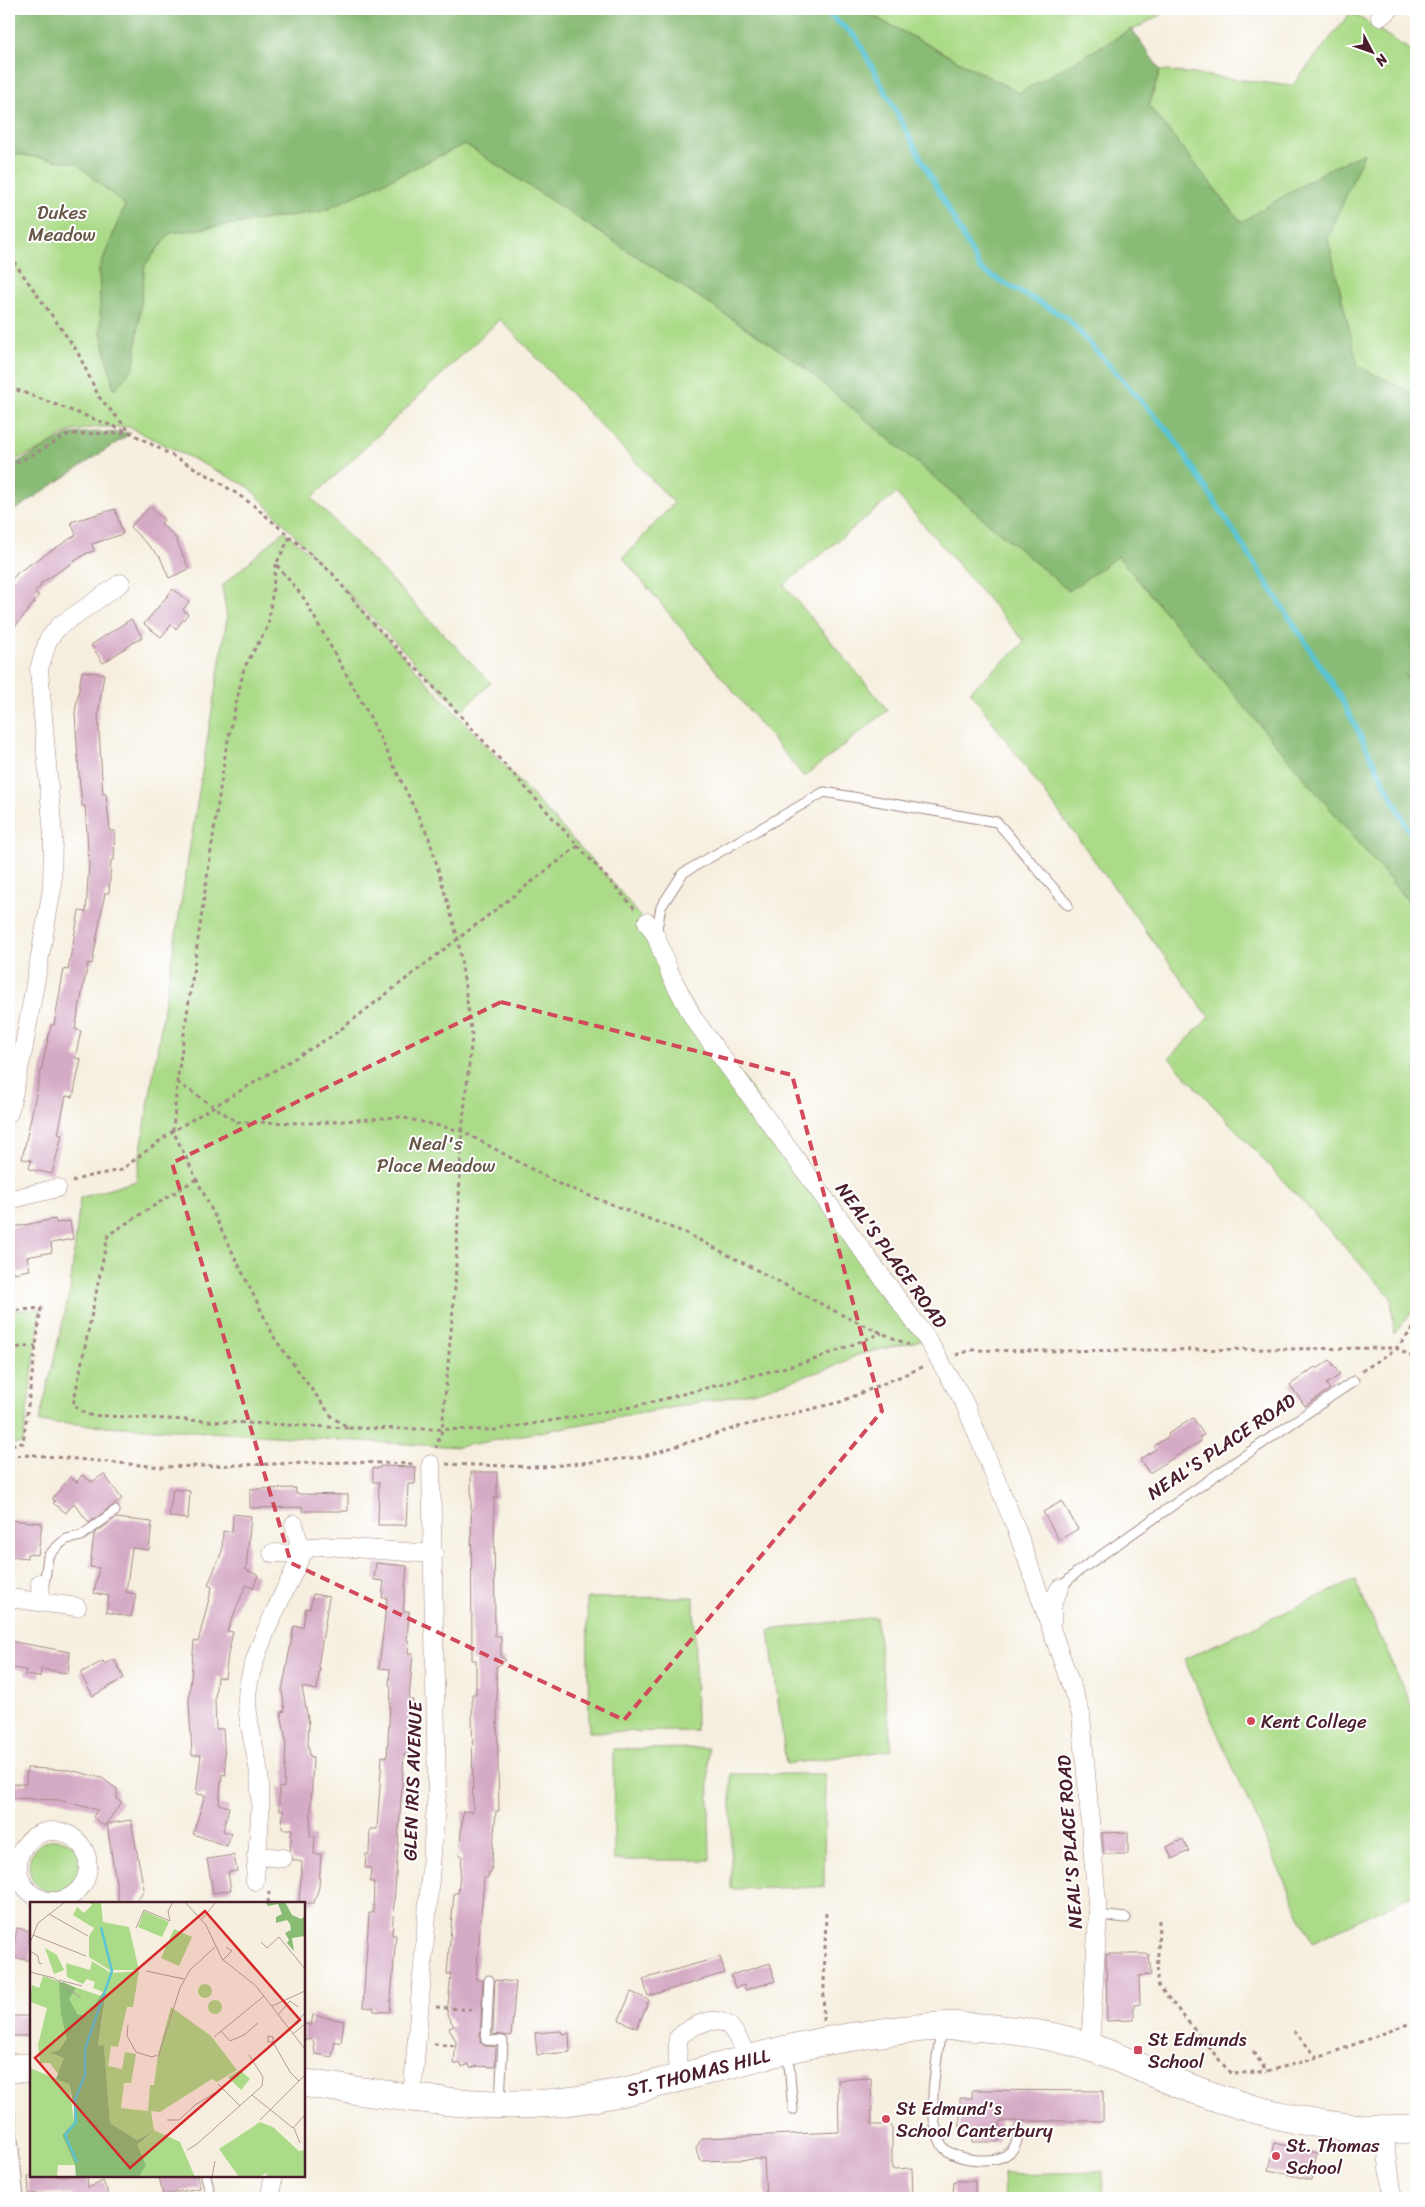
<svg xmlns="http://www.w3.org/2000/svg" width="1425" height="2207" font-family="Sriracha,sans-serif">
<rect width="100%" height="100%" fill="#fff"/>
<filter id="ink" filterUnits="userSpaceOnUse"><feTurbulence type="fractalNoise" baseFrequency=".02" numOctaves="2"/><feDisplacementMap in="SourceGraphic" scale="10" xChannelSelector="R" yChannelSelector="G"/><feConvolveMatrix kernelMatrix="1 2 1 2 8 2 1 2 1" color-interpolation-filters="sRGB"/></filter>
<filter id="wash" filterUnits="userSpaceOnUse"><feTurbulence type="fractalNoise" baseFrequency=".0096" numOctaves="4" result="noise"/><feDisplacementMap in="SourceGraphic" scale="20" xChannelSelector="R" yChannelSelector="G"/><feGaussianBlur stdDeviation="1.12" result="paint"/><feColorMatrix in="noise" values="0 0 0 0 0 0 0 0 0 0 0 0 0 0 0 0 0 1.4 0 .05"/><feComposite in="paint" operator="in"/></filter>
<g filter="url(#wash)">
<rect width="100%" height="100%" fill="#f6efdf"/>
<!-- green -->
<path fill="#abdb88" stroke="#7a7d5a" d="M860,9h311l-152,84z
M1351,12l65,42v713l-232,-347 180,-266 -37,16 -85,53 -93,-117 11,-36 132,16z
M465,144l330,216 274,231 49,-35 298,355v396l-22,27 -3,-37 -222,-239 40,-41 -239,-326 55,-49 -129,-149 -112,92 104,125 -84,67 -181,-219 51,-55 -174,-184 -188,179 179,185 -30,28 -119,-125 26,32 245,265 43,53 15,40 256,363 -70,16 -24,12 -76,25 -299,55 -419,-25 31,-131 10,-93 56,-17 91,-563 -5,-32 62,-55 36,31 -71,-75 -120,-60h-32l-29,5 -26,17 -33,13v-309l67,10 49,42 -26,64 2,63 13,58 20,-24 11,-101 25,-32 153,-22z
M41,1308l-18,135 -14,2v-134z
M1355,1580l61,136v177l-104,49 -128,-283z
M694,1597l2,134 -107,1 -2,-134z
M876,1617l16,133 -106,14 -17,-134z
M708,1748l2,112h-96l-1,-111z
M731,1774h94l-1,113 -93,2z
M29 1866a27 27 0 1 1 54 0a27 27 0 1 1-54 0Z
M1103,2172l1,26h-100l-1,-24z"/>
<!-- forest -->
<path fill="#88bb74" stroke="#696d50" d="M9,9h851l159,84 113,-64 28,41 -11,36 92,116 86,-52 37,-17 -36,86 30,127 58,29v266l-10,13 10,39v198l-298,-355 -49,35 -274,-231 -330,-216 -142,67 -153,22 -25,32 -11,102 -20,23 -13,-58 -2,-63 26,-64 -49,-42 -67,-10z
M97,432l34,1 -122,81v-48l21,-10 39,-22z"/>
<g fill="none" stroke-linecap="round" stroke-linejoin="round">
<!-- stream -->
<path stroke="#5ac4d4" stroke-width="5.5" d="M822,9l34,28 125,233 86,48 104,116 169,262 76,148"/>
</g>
<g id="blocks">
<!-- building -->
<path fill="#d5aac5" d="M150,507l14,13 -3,4 14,13 14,32 -20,9 -9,-21 -30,-30z
M115,509l8,25 -31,10 2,7 -7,2 -47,31 1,2 -7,6 5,3 -5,6 1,1 -26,32v-51l9,-11 58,-37 -5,-13z
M173,589l16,13 -6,8 5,4 -12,15 -5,-4 -10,12 -17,-13z
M131,619l11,18 -39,26 -12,-18z
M82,671l22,3 -6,41 5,79h3l4,37h5l-1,29h-3l-2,33h-4l-13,71 -4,-1 -13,66 6,2 -6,27 6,1 -8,38 -7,-1 -8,38 4,1 -10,39 -23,-5 2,-9 -9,-1 29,-134h3l10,-56 4,1 11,-59 7,1 3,-50 -4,-56h-3l-3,-30 -4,-63z
M55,1219l1,4 14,-2 3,18 -22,4 1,9 -25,5 3,13 -17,3 -4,-20v-25z
M1330,1360l10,15 -14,9 4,5 -25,17 -15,-21 25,-18 2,2z
M1193,1418l11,17 -5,2 2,4 -52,32 -9,-14 16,-10 -2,-3 15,-10 -1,-2z
M380,1466l36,1 -1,17h-7l-2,41h-28l1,-43h-6v-14h7z
M471,1472h26v26h-3l1,138h6v21l5,3 -10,7 3,144h-3l-5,61h-2l-1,6h-4l-8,101 7,1 -3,62 5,4 11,1 -1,20 -17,-1 -8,2 -1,-4 -7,3 -1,-3h-7l2,-23 -7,-13 5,-2 -7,-11 4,-41h-4l7,-81h4l4,-37 -3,-1 4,-44 10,1 -1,-118h4v-34h-4z
M104,1474l18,25 -33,24 -15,-20 -8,10 -13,-10 2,-2 -3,-2 18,-22 7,5 5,-7 10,7z
M296,1488v6l52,1v16h-46l1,-4 -53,1v-19z
M173,1489l17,2 -2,28 -19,-2z
M1062,1501l16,28 -19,11 -16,-28z
M233,1514l18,2 -5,54 12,5 -5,13 -7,-3 -19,46 6,1 -5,22 -3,24 -8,-1 -2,23 1,29h7l3,46 -4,-1 -3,30 10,3 -6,24 8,2 -4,13 -34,-12 12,-39 -9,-1 5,-39h-9l-3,-54 5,-60 4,1 14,-55 -4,-2 14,-34 1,-20 9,1z
M116,1518l36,4 -3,28 -17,-2 -6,44 10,2 -5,23 -25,-5 3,-16 -15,-3 5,-25 -9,-1 4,-33z
M9,1520l33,3 -4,32 -11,-1v4l-18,-2z
M376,1563l31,3 -4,45h6l-2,30h2l-1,12h5l-4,47h4l-2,28 -3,27h-4l-12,180h4l-6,77 -16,-1v-3l-11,-1 6,-94h4l1,-31h-4l1,-14h-6l1,-14h3l1,-25h7l5,-73 5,1 4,-71 -2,-1 1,-16 -11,-1 8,-70h-5l2,-17 -10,-1z
M313,1594l16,3 -11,70h2l-3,23 -15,-3 7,37 -1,20 2,12 3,1 -3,79h5l-1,18h7l-2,33 -5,16h-15l3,-41 -9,-2 -3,-9 2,-22h-10l1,-19h-4v-23l5,1 2,-47 -5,-29 4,-1 -3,-20 12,-65 9,1 3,-19 4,1z
M9,1641l61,11 -2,21 -27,-4 -1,8 -15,-2 1,-5 -14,-2v-3h-3z
M114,1659l10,19 -31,18 -13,-23 23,-12 1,3z
M27,1768l43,2 32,8 15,11v10l5,3 -18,24 -11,-9 4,-7 -38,-10 -46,-2v-14h13z
M131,1820l13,70 -9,13h-16l-12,-79z
M1128,1832v22h-24l-2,-21z
M1183,1839l6,12 -17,8 -5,-12z
M234,1855l3,16 -9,1 3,18 -18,3 -6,-34z
M17,1928l14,3v30l-19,-4z
M1106,1954h43l2,21 -12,1 1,28 -6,1v15l-27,1z
M720,1957l5,16 -77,23 -5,-17z
M770,1963l5,18 -30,9 -1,-5 -9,3 -4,-13z
M495,1980l21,2 -5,54 -18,-2z
M631,1992l18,8 -12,28 -18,-8z
M313,2015l31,6 -3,22 -6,-2 -3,16 -17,-3 -2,-14 -9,-1v-15l7,1z
M9,2016h22v20h-22z
M561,2031l1,3 7,-1 1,19 -33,3 -2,-22z
M871,2078l1,47h20v44l20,-1 1,30h-147l-2,-39 -63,2 -4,-7 -1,-6 6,-10 137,-6 -1,-52z
M972,2090l131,1v30h-103l-1,21h-27v-6h-12v-38h12z
M1275,2143l42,10 -6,27 -42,-10z
M28,2176h59l1,12 15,-7 7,17h-44l9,-4 -12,1v-2l-34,1z
M159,2176h38l3,12 -37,7z
M954,2181h21v17h-22z"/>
</g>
</g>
<g filter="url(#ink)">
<use href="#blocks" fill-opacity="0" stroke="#a08785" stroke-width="1"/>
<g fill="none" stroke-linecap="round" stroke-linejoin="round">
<defs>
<path id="lane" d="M656,934l5,-27 22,-34 141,-81 173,30 71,83
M40,1583l5,-4 3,-23 13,-13 6,-4 14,-3 34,-25
M1060,1588l16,-15 140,-98 138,-94
M1098,1915l28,3
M489,1980l-3,60 17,1 -3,60
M941,2028c-3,30 -14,75 -4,103 1,5 4,14 8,18 13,12 51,16 65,3 7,-6 8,-15 9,-24
M788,2053l5,57
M9,2101l10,97
M206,2176l5,22"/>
<path id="street" d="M1380,17l10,-8
M647,922l9,14 15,40 23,43 233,320 37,63 52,126 65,186 17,201 -8,132
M9,1113l14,-62 29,-162 1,-54 -14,-166 9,-29 10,-13 63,-44
M9,1200l48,-12
M272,1553l30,1 -8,-30
M40,1583l1,19
M9,1598l68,9
M1052,1621l1,-21 7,-12
M18 1866a35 35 0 1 1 70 0a35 35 0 1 1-70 0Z
M256,1856l27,2
M255,1881c2,-35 8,-72 4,-107 -3,-25 -12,-49 -12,-75 1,-42 38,-106 55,-145l9,-7 14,-1 109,8
M677,2079l1,-41c12,-12 39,-26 53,-10 8,9 12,21 17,32
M412,2098l25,-305 -6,-329
M1384,2131l9,67
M270,2198l3,-22"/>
<path id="primary" d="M9,2068h22
M304,2083c85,12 188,30 273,17 83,-12 162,-42 244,-58 19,-4 38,-6 57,-9 26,-3 53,-8 79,-7 46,2 93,7 135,22 36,13 71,30 106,43 69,25 145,43 218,37"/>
</defs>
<!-- lane casing -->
<use href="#lane" stroke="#a08785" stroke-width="11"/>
<!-- street casing -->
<use href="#street" stroke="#a08785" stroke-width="19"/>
<!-- primary casing -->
<use href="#primary" stroke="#a08785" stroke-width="29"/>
<!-- path -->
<path stroke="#a08785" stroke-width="3" stroke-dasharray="4 4" stroke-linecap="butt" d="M9,255l68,96 22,46 31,35
M9,387l122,46 82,45 39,26 80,69 36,45 81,85 188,208
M9,466l21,-10 39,-22 59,-1
M290,537l-14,27 27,33 66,118 60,123 29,101 14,97 -10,95 -7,156 -13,143 -6,18
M276,564l-8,62 -24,42 -18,81 -49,333 -4,49 102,208 57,78 17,11 147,2 141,-24 176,-46 69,-27
M177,1082l60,40 77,1 86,-6 62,14 97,53 129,50 162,85 59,26
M196,1179l-88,56 -35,170 14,10 261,13
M72,1182l13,-5 36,-7 52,-39 159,-95 246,-190
M9,1311l32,-3 -18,135 -14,2
M9,1348l27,-2
M956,1355l15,-5 66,1 359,-3 20,11
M1362,1371l34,-22 20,-24
M10,1445v11
M9,1456l25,-1 127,12 188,-5 66,2
M446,1464l95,3 100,-10 97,-30 102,-25 85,-36
M268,1903l1,-12
M1159,1920l-2,64 74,90 36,-3
M436,2007l38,3
M823,2021l3,-109
M1294,2031l24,27 98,-37
M434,2044l24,2
M1253,2052l14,19 51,-13"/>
<!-- lane -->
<use href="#lane" stroke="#fff" stroke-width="9"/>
<!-- street -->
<use href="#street" stroke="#fff" stroke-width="18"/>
<!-- primary -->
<use href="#primary" stroke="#fff" stroke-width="28"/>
</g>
</g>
<!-- marked area -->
<path fill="none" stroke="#d1495b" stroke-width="4" stroke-dasharray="10 6" stroke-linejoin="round" d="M501,1002l291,73 90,336 -258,309 -333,-157 -119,-400z"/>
<!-- markers -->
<g fill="#d1495b" stroke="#fff" stroke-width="2">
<circle cx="1251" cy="1721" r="5"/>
<rect x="1133" y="2045" width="10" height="10" rx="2.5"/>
<circle cx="886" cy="2119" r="5"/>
<circle cx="1276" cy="2156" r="5"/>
</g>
<g text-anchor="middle" stroke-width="4" stroke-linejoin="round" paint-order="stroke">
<!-- park labels -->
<g font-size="19" fill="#675747" stroke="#fff">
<text x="62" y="219">Dukes<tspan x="62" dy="22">Meadow</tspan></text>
<text x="436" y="1150">Neal's<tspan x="436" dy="22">Place Meadow</tspan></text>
</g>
<!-- street labels -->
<g font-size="19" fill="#4a1f2b" stroke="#fff">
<text transform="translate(892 1255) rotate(54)" y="7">NEAL'S PLACE ROAD</text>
<text transform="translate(1221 1446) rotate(-34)" y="7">NEAL'S PLACE ROAD</text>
<text transform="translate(412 1781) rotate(-88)" y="7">GLEN IRIS AVENUE</text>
<text transform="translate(1069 1842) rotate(-94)" y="7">NEAL'S PLACE ROAD</text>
<text transform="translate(698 2072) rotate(-14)" y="7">ST. THOMAS HILL</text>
</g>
<!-- poi labels -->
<g font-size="19" fill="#4a1f2b" stroke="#fff" text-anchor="start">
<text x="1261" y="1728">Kent College</text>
<text x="1148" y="2046">St Edmunds<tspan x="1148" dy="22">School</tspan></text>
<text x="896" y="2115">St Edmund's<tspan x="896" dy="22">School Canterbury</tspan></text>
<text x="1286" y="2152">St. Thomas<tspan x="1286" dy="22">School</tspan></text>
</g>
</g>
<!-- overview -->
<g transform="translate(30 1902)">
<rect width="275" height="275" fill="#f6efdf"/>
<path d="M59,0h12l2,20 26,5 10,43h-27l-10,-41 9,42 -22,-14v-21l5,-8 -21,-13 4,-8 7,6 8,-8zM114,9l25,11 -7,15 -24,-10zM144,27l18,8 -13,29 -18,-8zM15,46l12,7 7,15 -10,4zM62,59l19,12 28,-2 -6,36h-6l-9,40 -7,-1 -3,20 14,3 3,-17 11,2 -5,29h-7l-3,25 27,3 2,-26h4l4,-30 13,-48 40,29 26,34 -20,12 -5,-3 -52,33 -9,-1 3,19 26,12 15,35h-56l6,-15 -8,-10v-7l15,-11 -15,6 -27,-17 -6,-76 -6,-2 9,-57 -4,4 -10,-4 2,-6 -8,-3 -4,5 -16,-7 -1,-14 24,7zM13,74l58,20 -12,22 -6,31 -29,6 10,3 -3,15 -3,1 -8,-11h-10l-2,-18 9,-37 -17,-6 2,-17 7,3zM168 89a7 7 0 1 1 14 0a7 7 0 1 1-14 0ZM178 105a7 7 0 1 1 14 0a7 7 0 1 1-14 0ZM0,166l39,16 5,38 -12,13 13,30h-17l-1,12h-27zM210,168l10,9 -9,11 -13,-13zM230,220l13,5 26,24 6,-1v27h-37l-2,-4 -7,4h-20l-20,-28z" fill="#abdb88"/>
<path d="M235,0h20l7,13 9,4 4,-3v20l-13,2 2,13 -7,-8 2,-3 -4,-7 6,-3 -1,-6 -3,-4 -11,3v-6l6,-3 -4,-10 -10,2zM33,80l13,6 -7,11 9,16h10l19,-29 -9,59 6,1 6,77 27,17 15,-7 -15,12 9,20 -7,12h-63l-1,-12 -13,-30 12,-13v-15l-5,-23 -13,-5 8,-21 -14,-5 9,-3 8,-11 -6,-25 -2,-31z" fill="#88bb74"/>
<path fill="none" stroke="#5ac4d4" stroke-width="2.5" d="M47,260l-12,-27 11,-13 -1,-22 10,-25v-26l27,-78 -11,-44"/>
<path fill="none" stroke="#b19c97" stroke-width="1" d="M155,0l21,23 16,34 34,27 49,63M19,12l39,22M172,17l14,-17M106,26l8,-18 26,11 -2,-10 5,-9M3,33l53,21M231,40l6,6 12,-11 26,32M0,41l8,-20 27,-21M0,49l8,5 1,7 3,1M193,58l9,-9 -6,-4M116,69l38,8M0,70l24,6 27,20M29,78l23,6M242,104l33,-15M248,113l12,-14 8,6M98,123l-1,11 9,16 16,5 5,-2M259,127l16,-16M191,129l9,10 14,-6 14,-12M263,132l12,-10M184,135l50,-41M243,140h-5v-6l5,1v5l17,30 9,9M128,155l22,-69 10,-18 25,-23M188,182l22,22M222,193l41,33 12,-13M137,218h12l16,-15 28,-17M230,218l45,-45M264,226l6,15M157,248l10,-6 65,-58 1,-9 -14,-22M182,275l3,-16"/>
<path fill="#d62828" fill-opacity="0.15" stroke="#d62828" stroke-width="2.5" d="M175,9l95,109 -170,148 -95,-110z"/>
<rect width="275" height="275" fill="none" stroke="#4a1f2b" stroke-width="2.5"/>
</g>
<!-- margin -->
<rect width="1425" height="2207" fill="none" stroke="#fff" stroke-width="30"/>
<!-- north arrow -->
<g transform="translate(1372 52) rotate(131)" stroke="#ffffff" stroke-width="4" paint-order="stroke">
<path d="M0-4L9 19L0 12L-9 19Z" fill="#4a1f2b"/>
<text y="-8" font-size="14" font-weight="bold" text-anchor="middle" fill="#4a1f2b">N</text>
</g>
</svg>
